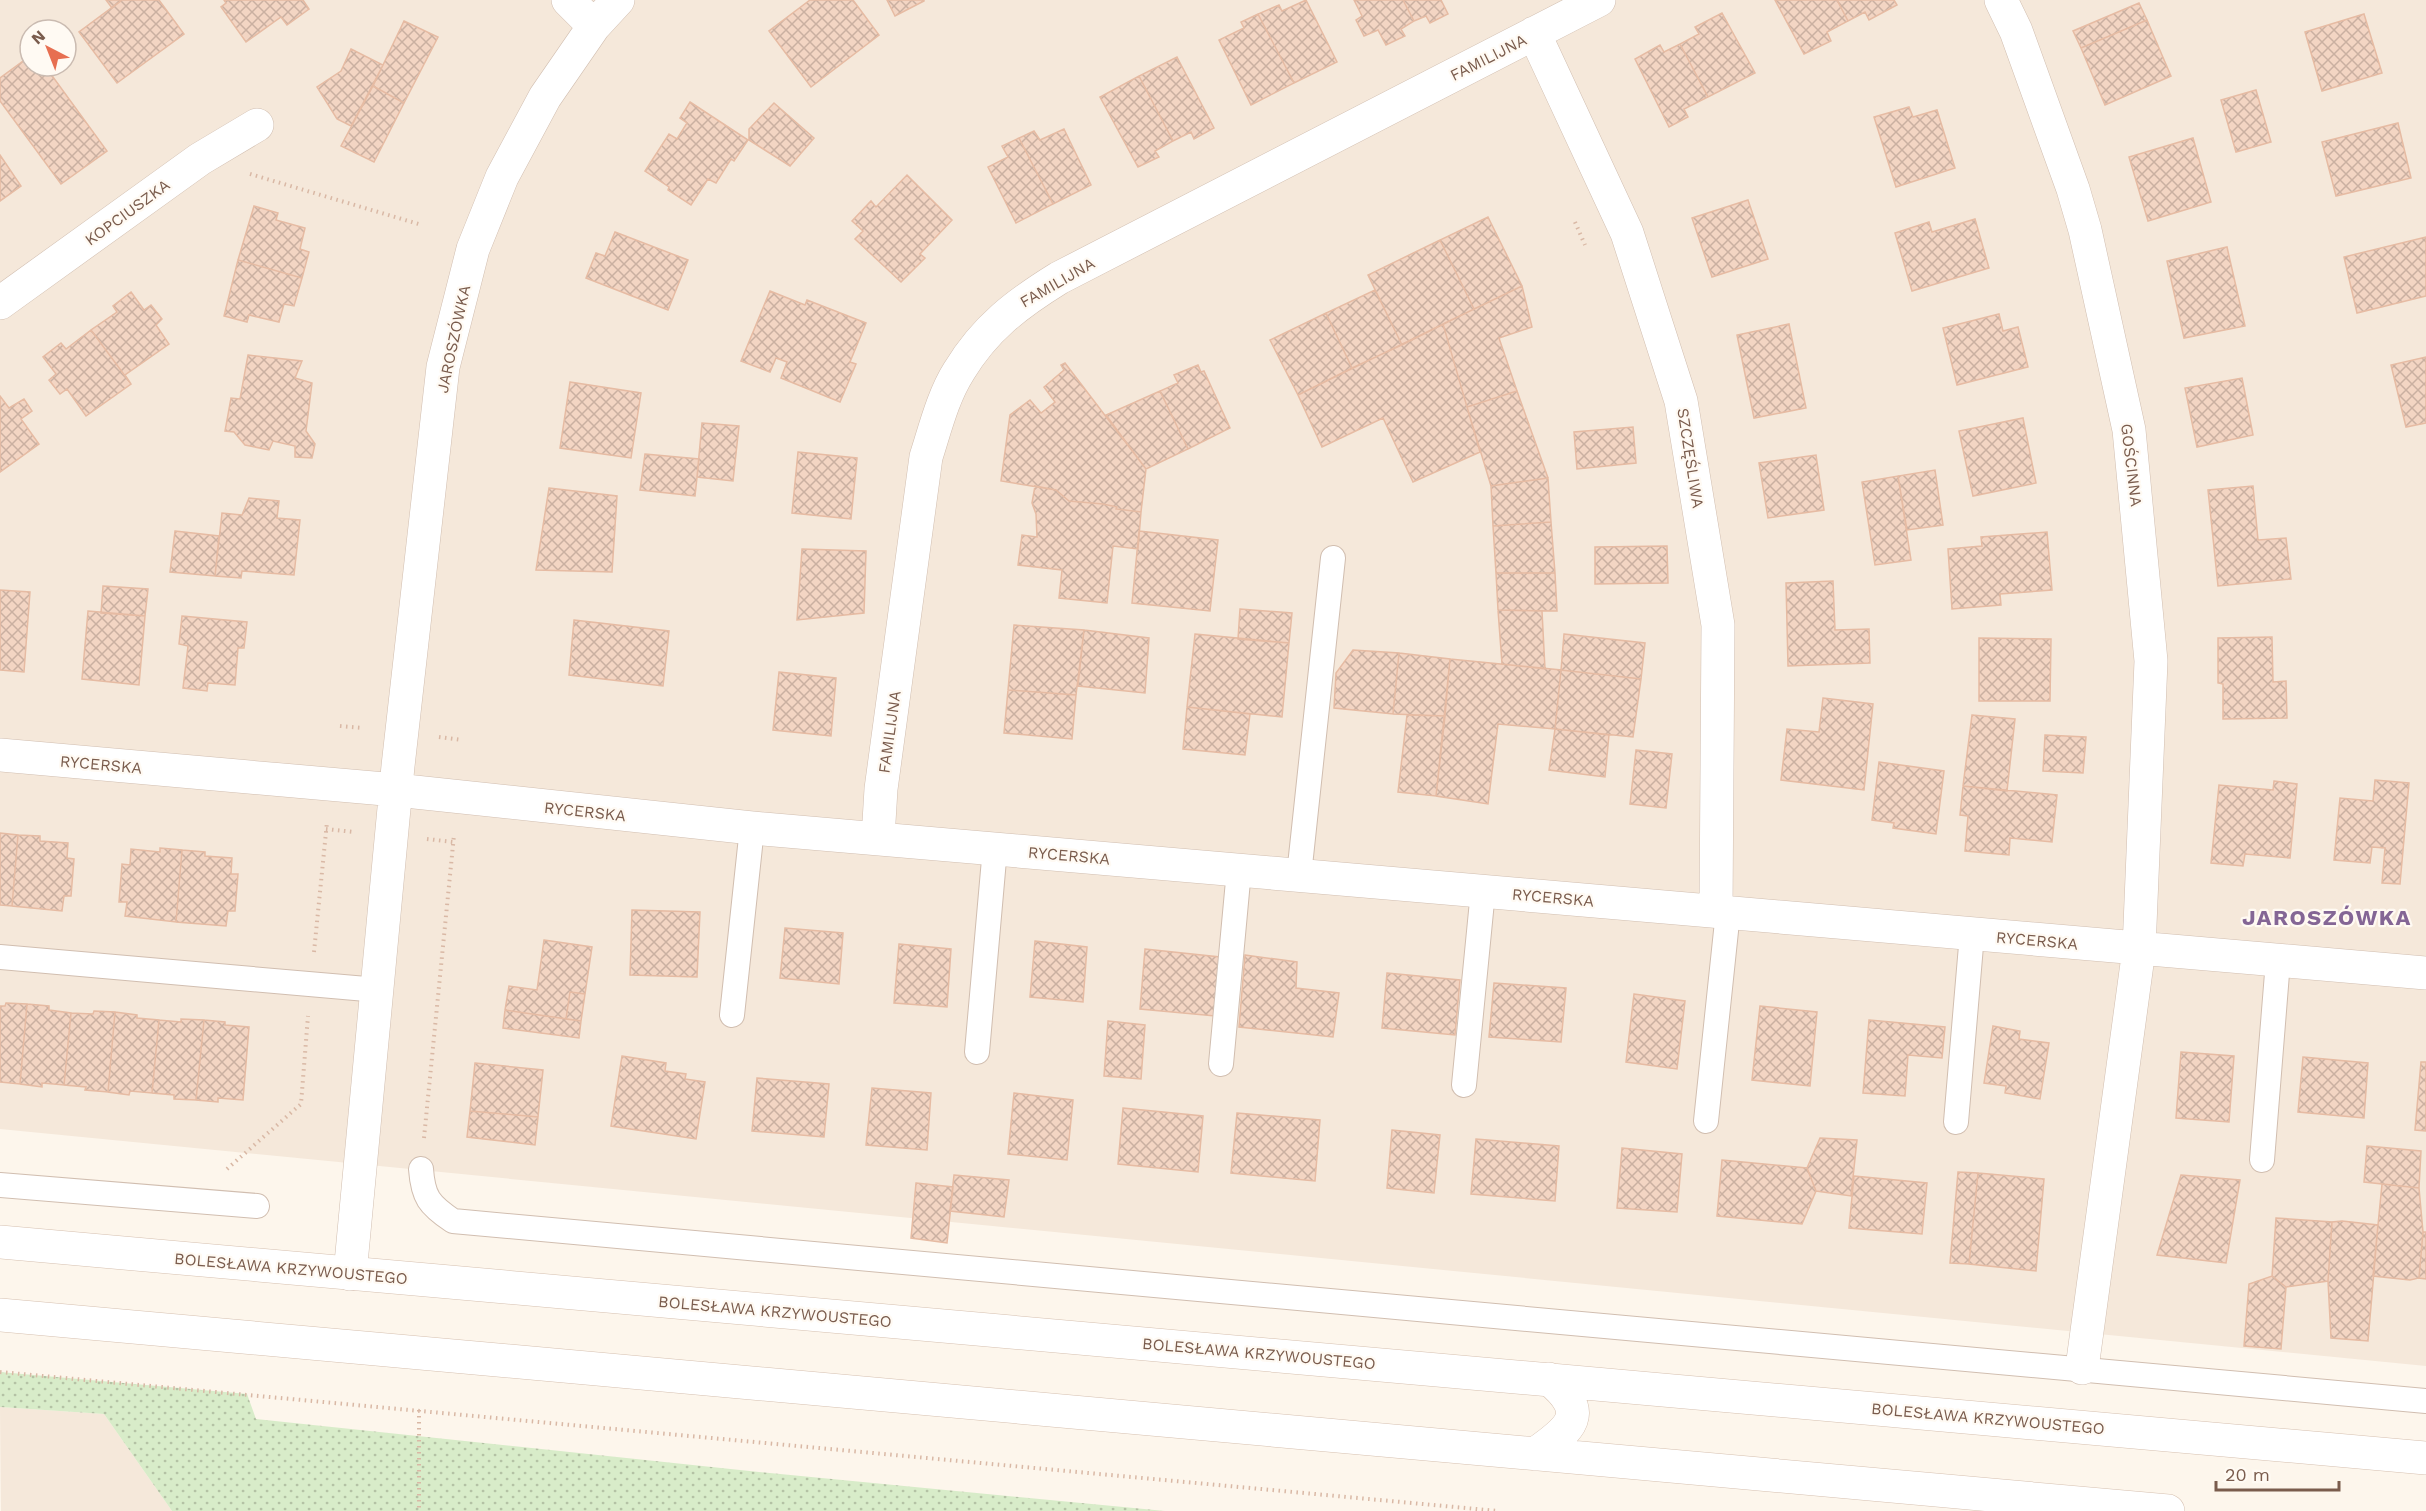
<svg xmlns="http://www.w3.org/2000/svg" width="2426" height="1511" font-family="'Work Sans',sans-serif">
<defs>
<pattern id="grass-dots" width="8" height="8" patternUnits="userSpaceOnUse" patternTransform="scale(1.5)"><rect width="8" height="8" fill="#d8ecc9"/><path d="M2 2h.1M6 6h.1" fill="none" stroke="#b4c2a5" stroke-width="1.8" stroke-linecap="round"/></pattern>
<pattern id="building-cross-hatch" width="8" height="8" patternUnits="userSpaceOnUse" patternTransform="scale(1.5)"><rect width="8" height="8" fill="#f3d5c3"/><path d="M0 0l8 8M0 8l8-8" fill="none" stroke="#cab0a1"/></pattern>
</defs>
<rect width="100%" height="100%" fill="#fdf6ec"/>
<!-- residential -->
<path fill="#f5e8da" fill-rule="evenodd" d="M0,0h2426v1366l-2426,-237zM30,30h36v36h-36z
M0,1407l104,7 68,97h-171z"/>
<!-- grass -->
<path fill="url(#grass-dots)" d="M0,1372l247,22 9,25 503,53 406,39h-993l-68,-97 -104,-7z"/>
<!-- building -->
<path fill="url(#building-cross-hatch)" stroke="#e6bba3" stroke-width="1.5" d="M106,0h16l-10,8z
M122,0h37l25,34 -67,49 -38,-51z
M224,0h79l6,9 -22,16 -6,-8 -35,25 -25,-35 5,-4z
M810,0h43l26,35 -68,52 -42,-56z
M887,0h37v1l-29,15z
M1306,0l31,62 -43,21 -36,-69 21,-9 3,6z
M1354,0h49l11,21 -13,8 4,7 -19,9 -8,-15 -14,6 -8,-16 6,-4z
M1403,0h38l7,14 -18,9 -4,-7 -12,5z
M1775,0h62l11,21 -21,11 4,9 -27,13z
M1837,0h57l3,5 -28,15 -4,-8 -17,9z
M2139,3l8,17 -66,28 -8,-17z
M1722,13l33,60 -47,24 -28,-53 19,-10 -4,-7z
M1258,14l36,69 -43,22 -32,-65 25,-12 -3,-6z
M2364,14l18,59 -60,18 -17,-59z
M2147,20l24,56 -66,29 -24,-57z
M404,21l34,16 -34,66 -31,-17z
M1680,44l28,53 -24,12 4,8 -19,10 -34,-68 25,-14 4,7z
M351,49l32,16 -32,61 -14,-7 -20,-32 24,-16z
M30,56v10h15l62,85 -46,33 -61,-83v-23z
M1177,57l37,71 -20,11 -3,-7 -18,9 -34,-65z
M1139,76l34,65 -18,10 4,6 -21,10 -38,-70z
M373,86l31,17 -30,59 -33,-16z
M2256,90l15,52 -35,10 -15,-52z
M690,102l58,38 -14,21 -3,-2 -15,24 -8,-4 -17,26 -23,-15 1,-3 -24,-16 24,-37 8,5 10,-16 -7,-5z
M774,103l40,35 -24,28 -41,-26v-11z
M1909,107l4,10 24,-7 18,58 -59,19 -22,-70z
M2398,123l13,55 -75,18 -14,-54z
M1064,129l27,56 -38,19 -34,-66 15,-7 6,9z
M1019,138l34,66 -37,19 -28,-56 20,-10 -6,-11z
M2193,138l18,64 -63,19 -19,-64z
M0,155l21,31 -21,15z
M907,175l45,45 -32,34 5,4 -24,24 -46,-43 8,-8 -11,-10 19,-20 5,6z
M1748,200l20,59 -56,18 -20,-59z
M254,206l24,7 -2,7 29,8 -5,21 9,3 -7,26 -64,-18z
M1488,217l34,69 -48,23 -34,-69z
M1975,219l14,49 -77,23 -17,-58 34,-11 3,10z
M615,232l73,28 -20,50 -82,-32 10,-25 9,3z
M2426,237v59l-69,17 -13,-56z
M1440,240l34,69 -72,36 -34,-70z
M2227,247l18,79 -61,12 -17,-77z
M238,260l64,18 -8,28 -10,-2 -5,18 -30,-7 -2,7 -23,-6z
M1522,286l10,41 -33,11 18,53 -50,16 -24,-83z
M1375,290l27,55 -50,23 -26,-55z
M770,291l35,14 2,-5 59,23 -16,39 6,2 -16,38 -59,-24 6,-16 -11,-4 -6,14 -29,-11z
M131,292l13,18 7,-5 11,14 -6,6 13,19 -44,31 6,9 -40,-54 26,-18 -4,-6z
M1326,313l26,55 -54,27 -28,-55z
M1999,314l4,17 15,-4 10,40 -71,18 -14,-57z
M1443,324l37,128 -67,30 -30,-64 -61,29 -24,-52z
M1789,324l17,84 -52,10 -17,-83z
M91,330l40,54 -45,32 -19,-27 -7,5 -11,-14 7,-6 -13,-17 18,-14 5,6z
M248,355l54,6 -7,17 17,5 -6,48 9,13 -3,14 -17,-1v-11l-22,-5 -4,9 -24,-5 -11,-13 -9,-1 6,-33 9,1z
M2426,357v66l-20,4 -15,-62z
M1065,363l81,106 -5,43 -25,-3 1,-2 -14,-3 -34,-3 -13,-11 -55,-9 9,-66 20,-15 11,13 14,-11 -11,-15 20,-17 -3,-5z
M1198,365l3,7 3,-1 26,57 -42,21 -28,-58 18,-8 -4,-8z
M2242,378l11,57 -56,12 -12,-59z
M570,382l71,11 -10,65 -71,-10z
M1160,391l28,58 -42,20 -40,-54z
M1517,391l31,87 -57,8 -24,-79z
M0,396l9,12 15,-9 8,12 -11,8 18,25 -39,28z
M2023,418l13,65 -63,13 -14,-65z
M702,423l37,3 -6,55 -36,-4z
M1633,427l3,36 -59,6 -3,-37z
M798,452l59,6 -6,61 -59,-6z
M645,454l54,5 -4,37 -55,-6z
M1816,455l8,55 -56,8 -9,-55z
M1935,470l8,55 -36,5 -9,-54z
M1898,476l13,84 -36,5 -13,-83z
M1548,478l3,44 -58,4 -2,-40z
M1035,486l21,4 13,11 34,3 14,3 -1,2 25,3 -3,37 -25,-3 -6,57 -48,-5 3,-28 -44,-5 4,-30 15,2 -1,-23 -4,-11z
M2253,486l5,54 28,-2 5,41 -73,7 -10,-96z
M549,488l68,8 -5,76 -76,-2z
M249,498l30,3 -2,17 23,2 -6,55 -52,-4 -1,7 -26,-2 7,-63 20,2z
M1551,522l4,51h-59l-3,-47z
M175,531l44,5 -4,40 -45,-4z
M1139,531l79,9 -8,71 -78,-8z
M2047,532l5,58 -52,4 1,11 -49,4 -4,-60 34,-3 -1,-9z
M1667,546l1,37 -73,1v-37z
M802,549l64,2 -2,62 -67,7z
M1496,573h59l2,38 -59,-1z
M1833,581l2,49 34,-1 1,34 -82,3 -2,-83z
M103,586l45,3 -3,27 -44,-3z
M0,590l30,2 -6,80 -24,-2z
M1240,609l52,4 -3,30 -51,-4z
M1498,610l44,1 3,58 -43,-5z
M88,611l57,5 -6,69 -57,-6z
M182,616l65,6 -3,26h-6l-3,37 -27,-2 -1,8 -24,-3 5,-42 -9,-2z
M574,620l95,11 -6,55 -94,-11z
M1014,625l70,5 -8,65 -68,-5z
M1084,630l65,8 -4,55 -67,-7z
M1195,634l94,9 -7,74 -95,-10z
M1564,634l81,9 -4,36 -80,-9z
M2272,637l1,45 13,-1 1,37 -64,1v-35l-5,-1v-45z
M1979,638l72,1 -1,62h-71z
M1353,650l46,3 -6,61 -59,-6 2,-35z
M1399,653l51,6 -5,57 -52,-2z
M1450,659l111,11 -6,59 -57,-5 -10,80 -52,-8z
M1561,670l80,9 -8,58 -78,-8z
M779,672l57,6 -5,58 -58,-6z
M1008,690l68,5 -4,44 -68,-6z
M1823,698l50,6 -9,86 -83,-10 6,-51 32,3z
M1187,707l63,7 -5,41 -62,-6z
M1407,715l38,1 -9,80 -38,-4z
M1972,715l43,4 -8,72 -44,-5z
M1555,729l54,6 -4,42 -56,-7z
M2045,735l41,2 -3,36 -40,-2z
M1636,750l36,4 -6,54 -36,-4z
M1879,762l65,9 -8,63 -43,-6 1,-5 -22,-3z
M2375,780l34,3 -9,101 -18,-1 3,-35 -13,-1 -2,16 -36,-3 6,-62 33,3z
M2274,781l23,3 -7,74 -45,-4 -2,12 -32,-3 8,-78 54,5z
M1963,786l94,9 -5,47 -42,-4 -1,17 -44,-4 3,-35 -8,-1z
M0,833l18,2 -6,71 -12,-1z
M18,835l22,1v5l28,2 -1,15 7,1 -3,37h-7l-2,15 -50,-5z
M160,848l22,2 -6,72 -51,-6 2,-14h-8l3,-38 8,1 1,-16 29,3z
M182,850l23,2v4l27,2 -1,16h7l-3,37h-7l-2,15 -50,-4z
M632,910l68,2 -3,65 -67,-2z
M785,928l58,5 -4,51 -59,-6z
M544,940l48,7 -7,47 -15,-2 -4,27 -61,-9 4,-24 28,4z
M1035,941l52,6 -4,55 -53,-5z
M899,944l52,5 -4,58 -53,-4z
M1145,949l75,8 -5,59 -75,-7z
M1245,955l52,7 -1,26 43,5 -6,44 -94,-10z
M1387,973l73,7 -5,55 -73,-7z
M1494,983l72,5 -5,54 -72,-5z
M570,992l15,2 -4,27 -15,-2z
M1634,994l51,7 -8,68 -51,-7z
M6,1003l21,1 -7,80 -20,-2v-76h5z
M27,1004l22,2v4l22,3 -7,72 -22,-2v4l-22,-3z
M1760,1006l57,6 -7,74 -58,-6z
M505,1010l76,11 -2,17 -76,-10z
M94,1011l21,1 -7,80 -23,-2 1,-3 -22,-2 7,-72 22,1z
M115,1012l22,3v3l22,2 -7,73 -22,-2 -1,4 -21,-3z
M181,1019l23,1 -8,80 -22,-1v-4l-22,-2 7,-73 22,2z
M204,1020l21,2v3l24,2 -6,73 -25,-2v4l-22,-2z
M1869,1020l76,7 -3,31 -34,-3 -3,41 -42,-3z
M1108,1021l37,4 -4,54 -37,-3z
M1993,1026l27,5 -1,8 30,4 -9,56 -35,-6 1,-7 -22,-3z
M2181,1052l53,4 -5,66 -53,-4z
M622,1056l44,7 -1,8 21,3 -1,5 20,3 -9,57 -85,-13z
M2303,1057l65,6 -4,55 -66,-6z
M2421,1062h5v69l-11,-1z
M475,1063l68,7 -5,47 -68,-6z
M757,1078l72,6 -5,53 -72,-6z
M872,1088l59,5 -4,57 -61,-5z
M1014,1093l59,7 -6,60 -59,-6z
M1123,1108l80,8 -5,56 -80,-8z
M470,1111l68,6 -3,28 -68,-8z
M1237,1113l83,7 -5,61 -84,-8z
M1392,1130l48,5 -6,58 -47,-5z
M1820,1138l37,2 -6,56 -35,-5 -9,-23z
M1476,1139l83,7 -4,55 -84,-7z
M2367,1146l54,5 -2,37 -55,-6z
M1622,1148l60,6 -5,58 -60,-4z
M1722,1160l85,8 9,23 -14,33 -85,-8z
M1958,1172l20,1 -9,91 -19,-1z
M1978,1173l66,6 -8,92 -67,-7z
M954,1175l55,5 -5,37 -54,-6z
M2181,1175l59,5 -14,83 -69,-8z
M1854,1176l73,7 -5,51 -73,-6z
M916,1183l37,4 -6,56 -36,-5z
M2382,1184l37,4 4,44 -4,46 -9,2 -37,-4z
M2276,1218l56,4 -4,59 -42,6 -14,-11z
M2342,1221l36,4 -10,116 -37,-3 -3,-57 4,-59z
M2423,1232h3v47l-7,-1z
M2272,1276l14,11 -5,62 -37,-3 5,-62z"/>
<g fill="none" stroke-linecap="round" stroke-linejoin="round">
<defs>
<path id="lane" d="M1299,875l34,-317
M0,957l378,33
M732,1015l20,-187
M977,1052l18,-204
M1221,1064l18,-194
M1464,1085l19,-194
M1706,1121l22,-209
M1956,1122l16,-188
M2262,1160l16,-199
M421,1169c2,28 8,36 32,52l1973,180
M0,1185l257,21"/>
<path id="street" d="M568,0l26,26
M2001,0l15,31 57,158 12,41 44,200 22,231 -12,288 -57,419
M1534,33l93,200 54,168 37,224 -2,286
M0,303l200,-144 57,-34
M0,755l396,35 356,38 1674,145
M878,838l3,-49 45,-332c9,-28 17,-61 33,-86 26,-43 58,-67 100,-93l540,-278
M350,1274l48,-508 45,-399 30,-118 29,-72 43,-80 49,-71 24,-26"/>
<path id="secondary" d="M0,1242l2426,216
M0,1315l2168,196
M1535,1454c36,-25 56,-41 14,-75"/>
</defs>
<!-- lane casing -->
<use href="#lane" stroke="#d1beb0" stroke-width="26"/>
<!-- street casing -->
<use href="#street" stroke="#d1beb0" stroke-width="34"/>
<!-- secondary casing -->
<use href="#secondary" stroke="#d6c0b0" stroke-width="34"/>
<!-- path -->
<path stroke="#d9b8a5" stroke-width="4" stroke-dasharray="1.5 4.5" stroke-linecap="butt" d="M250,174l172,51
M1575,222l10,23
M340,726l23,2
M439,737l23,3
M326,829l28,3
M427,839l26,3
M314,952l13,-130
M424,1138l30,-303
M227,1169l74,-65 7,-88
M0,1372l1498,139
M419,1410v101"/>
<!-- lane -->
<use href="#lane" stroke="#fff" stroke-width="24"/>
<!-- street -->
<use href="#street" stroke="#fff" stroke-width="33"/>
<!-- secondary -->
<use href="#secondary" stroke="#fff" stroke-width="33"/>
</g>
<g text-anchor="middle" stroke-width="4.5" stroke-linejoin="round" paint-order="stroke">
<!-- street labels -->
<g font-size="16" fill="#7a5c4d" stroke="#fffaf3">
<text transform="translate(1488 57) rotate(-27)" y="6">FAMILIJNA</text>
<text transform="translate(127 212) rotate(-36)" y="6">KOPCIUSZKA</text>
<text transform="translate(1057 282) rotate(-30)" y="6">FAMILIJNA</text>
<text transform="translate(453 339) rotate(-78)" y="6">JAROSZÓWKA</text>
<text transform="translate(1691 458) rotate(81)" y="6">SZCZĘŚLIWA</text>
<text transform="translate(2132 465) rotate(83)" y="6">GOŚCINNA</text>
<text transform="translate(889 732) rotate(-82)" y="6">FAMILIJNA</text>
<text transform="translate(101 764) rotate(5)" y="6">RYCERSKA</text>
<text transform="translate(585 811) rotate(6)" y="6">RYCERSKA</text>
<text transform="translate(1069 855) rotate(5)" y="6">RYCERSKA</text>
<text transform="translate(1553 897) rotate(5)" y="6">RYCERSKA</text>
<text transform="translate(2037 940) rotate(5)" y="6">RYCERSKA</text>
<text transform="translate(291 1268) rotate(5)" y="6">BOLESŁAWA KRZYWOUSTEGO</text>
<text transform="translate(775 1311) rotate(5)" y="6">BOLESŁAWA KRZYWOUSTEGO</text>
<text transform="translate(1259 1353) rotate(5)" y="6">BOLESŁAWA KRZYWOUSTEGO</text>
<text transform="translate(1988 1418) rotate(5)" y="6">BOLESŁAWA KRZYWOUSTEGO</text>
</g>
<!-- district labels -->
<g font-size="22" font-weight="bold" letter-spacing="1.5" fill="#846695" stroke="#fffaf3">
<text x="2327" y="925">JAROSZÓWKA</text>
</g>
</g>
<!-- north arrow -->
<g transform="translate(48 48) rotate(318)"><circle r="28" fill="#fffaf3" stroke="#cabbb1" stroke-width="1.5"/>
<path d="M0-4.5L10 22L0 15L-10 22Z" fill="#e76f51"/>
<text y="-9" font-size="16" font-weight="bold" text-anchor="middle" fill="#7a5c4d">N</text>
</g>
<!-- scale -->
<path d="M2216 1481v9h123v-9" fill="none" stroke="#7a5c4d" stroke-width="3"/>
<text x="2225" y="1481" font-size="18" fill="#7a5c4d" stroke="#fffaf3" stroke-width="4.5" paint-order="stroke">20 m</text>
</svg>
